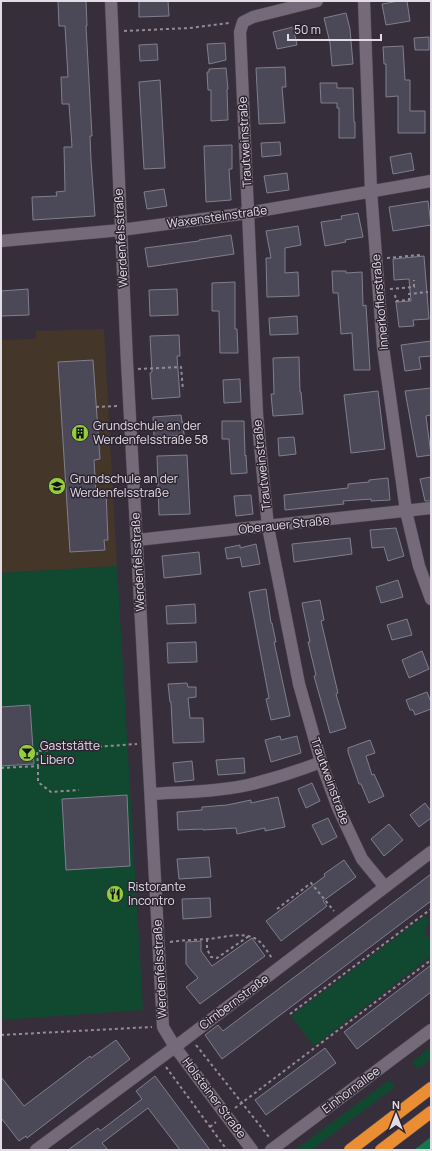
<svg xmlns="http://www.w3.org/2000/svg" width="432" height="1151" font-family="Manrope,sans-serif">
<rect width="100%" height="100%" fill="#372e3b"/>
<!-- education -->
<path fill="#45362a" d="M104,329l13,237 -116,7v-233l35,-1v-8z"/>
<!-- green -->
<path fill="#10492f" d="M117,566l26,444 -142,10v-447z
M425,916l4,5 -5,12 7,7v16l-117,90 -23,-30z
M431,1047v12l-13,10 -6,-7z
M389,1080l6,7 -83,63h-17z"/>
<!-- forest -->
<path fill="#15764d" d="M431,1137v13h-17z"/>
<!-- building -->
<path fill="#4b4858" stroke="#807e8f" d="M58,1h28l1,25h-1l6,110h-2l1,24 4,56 -62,4 -1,-23 25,-1 -1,-4 9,-1 -1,-44h8l-3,-43h-7l-1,-27h7l-3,-51h-6z
M139,1h29l1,15 -30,1z
M399,1h8l3,20 -24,4 -4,-21z
M346,13l4,16 3,35 -21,2 -2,-23 -6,-25z
M293,27l4,18 -20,4 -4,-17z
M429,37v13h-14l-1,-12z
M225,43l1,17 -17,4 -2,-20z
M157,44l1,16 -18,1 -1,-16z
M403,46l2,34h5v31h15v22h-27v-37l-12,1v-33h-2l-1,-17z
M285,67l1,20h-4l3,36 -26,1 -3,-56z
M226,68l2,21h-1l1,31 -17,1v-31h-3l-1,-18h2v-3z
M160,80l5,88 -21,1 -5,-87z
M320,83h17v5h16l1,34h1v16h-16v-30h-2v-5h-16z
M280,142l1,13 -19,2 -1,-14z
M232,145v24h-3l2,31 -25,2 -2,-56z
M411,153l3,17 -21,4 -3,-17z
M287,173l2,17 -22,3 -3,-17z
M164,189l3,17 -20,3 -3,-17z
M428,201l3,24 -38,6 -4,-24z
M358,213l5,24 -18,3 1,2 -21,4 -4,-24 21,-3 -1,-3z
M298,226l3,19 -16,3v25l13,-1 1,24 -32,1 -1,-39h5l-5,-27z
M231,235l3,19 -86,13 -3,-19 54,-7v-1z
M424,256l5,63 -16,1 1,6 -15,1 -3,-25 15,-1 -2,-22 -15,1 -1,-21z
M332,271h14v2l16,-1 1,34 3,-1 4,65h-16l-2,-37 -11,1 -3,-41h-5z
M235,282v47h2l1,24h-18l-1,-42h-7v-28z
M28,289l1,26 -28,1v-25z
M177,289l1,26 -28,1 -1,-26z
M297,316l1,18 -28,1 -1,-17z
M179,335l1,21h-3l3,41 -28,2 -2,-26 2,-1 -2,-36z
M431,341v15l-12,1 2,12 -16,2 -4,-26z
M299,357l1,35h1l2,22 -30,2 -2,-22h3l-1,-36z
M93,360l7,99 -6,1 2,31h10l2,49h-4l1,10 -35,2 -12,-190z
M240,379l1,23 -17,1 -1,-23z
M431,388v27l-5,1 5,39 -14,2 -12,-66z
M378,391l7,58 -34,4 -7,-58z
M181,415l1,7h1l1,13 -30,2 -1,-20z
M222,421h22l1,35 1,-1 1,18 -16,1 -2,-35h-7z
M294,437l2,17 -17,2 -1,-18z
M187,455l3,59 -31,1 -2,-59z
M431,477v24h-6l-5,-22z
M388,478l2,22 -19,1v-2l-28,2 1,3 -59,6 -1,-15 64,-7v-4l21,-2v-2z
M251,495l2,19 -17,2 -2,-20z
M396,528l8,28 -16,5 -4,-14 -12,1 -2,-18z
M350,538l2,16 -58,8 -2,-18z
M256,544l4,20 -18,3 -2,-10 -13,2 -2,-11 15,-3v3z
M199,552l2,22 -37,4 -2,-22z
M398,580l5,17 -22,6 -5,-16z
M266,589l5,34h1l4,19h-2l16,74 -19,4 -5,-21 3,-1 -20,-106z
M320,600l4,20 -3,1 17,72 -2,1 10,34 -16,5 -16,-57 2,-1 -8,-33h2l-8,-39z
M195,604l1,19 -29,1 -1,-18z
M407,619l5,16 -20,5 -5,-15z
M196,642l1,20 -29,1 -1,-20z
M422,651l7,18 -20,9 -7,-18z
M187,683l1,4h8v10l-8,1 2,20h13l1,24 -31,1 -2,-41h-1l-2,-18z
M427,692l4,10v7l-16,6 -2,-5h-3l-4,-10z
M30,705l4,59 -33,2v-59z
M280,736l1,4 16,-4 4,17 -30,9 -6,-22z
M370,740l5,13 -9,3 6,19 2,-1 10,22 -15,7 -8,-19h-2l-11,-32v-4z
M244,758l1,15 -27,2 -2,-15z
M192,761l2,19 -19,2 -2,-19z
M312,783l8,18 -14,7 -8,-19z
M127,795l3,71 -64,4 -4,-71z
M278,797l7,30 -20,4v-3l-28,6 -1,-6 -33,2v-1l-25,1 -1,-18 25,-2v-3l25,-2 24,-5v3z
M425,803l6,8v7l-12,9 -9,-12z
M328,818l9,19 -15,8 -10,-20z
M389,824l14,16 -19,16 -13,-17z
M209,857l2,20 -32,2 -2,-20z
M344,860l12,17 -33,24 4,5 -46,35 -15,-20 59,-45 -1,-2z
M431,874v27l-209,158 -17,-24 13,-10 5,6z
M210,898l1,19 -28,2 -1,-20z
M252,938l13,18 -65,48 -14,-17 12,-9 -12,-14v-22l15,-1v10l11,15z
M431,965v27l-74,57 -13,-17z
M116,1040l14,19 -103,79 -1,-2 -7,5 -18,-23v-41l23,29 66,-50 1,2z
M325,1048l11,15 -70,52 -11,-15z
M155,1076l55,74h-30l-32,-42 -46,35 6,7h-40l30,-22 2,3 42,-32 -6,-8z"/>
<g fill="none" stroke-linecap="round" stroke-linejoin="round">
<defs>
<path id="minor" d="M111,1l16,361 36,665 12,20 77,103
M317,1l-64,16 -10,5 -3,10 17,382 11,113 31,157 22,78 17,46 24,51 23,28
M364,1l7,190 12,156 23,164 13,55 12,33
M1,241l120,-11 127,-17 183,-32
M137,540l294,-32
M151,794c32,-2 65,-2 97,-9 25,-6 50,-14 73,-23
M36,1150l139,-103 256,-195
M271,1150l160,-120"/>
<path id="highway" d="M350,1150l81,-62
M381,1150l50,-38"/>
</defs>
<!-- minor casing -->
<use href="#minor" stroke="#514a55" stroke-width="13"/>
<!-- highway casing -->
<use href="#highway" stroke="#514a55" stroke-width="13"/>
<!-- path -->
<path stroke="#938c97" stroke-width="2" stroke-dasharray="3 3" stroke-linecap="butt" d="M124,31l66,-3 39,-5
M387,258l33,-3
M390,289l24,-2v-7
M395,295l1,6 13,-1v-6l19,-2
M138,369l43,-2 2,23
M96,407l21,-1
M38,766v16l13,10 28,-2
M1,768l37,-2 -1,-15 100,-7
M277,909l34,-26 23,28
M207,939v10l4,8 6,1 32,-22
M170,942c13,-2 25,-2 37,-3 17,-1 41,-10 54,4 4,4 7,10 11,15
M290,1014l141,-105
M1,1035l151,-8
M196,1045l73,92
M166,1067l61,83
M235,1108l196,-148
M210,1127l6,-5"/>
<!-- minor -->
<use href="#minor" stroke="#746a7a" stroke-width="12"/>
<!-- highway -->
<use href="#highway" stroke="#eb8d33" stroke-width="12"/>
</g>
<!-- icons -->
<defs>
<symbol id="building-disc" viewBox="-11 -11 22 22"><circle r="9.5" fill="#92cd3e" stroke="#2d2431"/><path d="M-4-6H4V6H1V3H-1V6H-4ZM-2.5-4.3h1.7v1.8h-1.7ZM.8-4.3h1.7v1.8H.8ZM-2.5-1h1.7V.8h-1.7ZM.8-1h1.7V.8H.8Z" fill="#111"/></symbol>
<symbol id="school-disc" viewBox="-11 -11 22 22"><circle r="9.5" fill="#92cd3e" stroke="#2d2431"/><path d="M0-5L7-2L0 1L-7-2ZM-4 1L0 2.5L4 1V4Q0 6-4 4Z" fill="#111"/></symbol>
<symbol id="bar-disc" viewBox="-11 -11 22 22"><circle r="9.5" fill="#92cd3e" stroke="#2d2431"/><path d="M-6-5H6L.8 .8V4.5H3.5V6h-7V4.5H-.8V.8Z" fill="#111"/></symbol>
<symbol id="restaurant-disc" viewBox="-11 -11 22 22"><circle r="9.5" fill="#92cd3e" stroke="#2d2431"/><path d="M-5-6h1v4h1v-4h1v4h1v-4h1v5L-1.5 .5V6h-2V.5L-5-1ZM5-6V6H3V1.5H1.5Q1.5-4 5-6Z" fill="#111"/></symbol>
</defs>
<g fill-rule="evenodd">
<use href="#building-disc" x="70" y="423" width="20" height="20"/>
<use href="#school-disc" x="47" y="476" width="20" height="20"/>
<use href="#bar-disc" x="17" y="743" width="20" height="20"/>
<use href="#restaurant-disc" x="105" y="884" width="20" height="20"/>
</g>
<g text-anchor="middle" stroke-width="3" stroke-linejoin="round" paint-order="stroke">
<!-- street labels -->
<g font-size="12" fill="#e2dde5" stroke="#2d2431">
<text transform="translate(245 142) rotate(-93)" y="4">Trautweinstraße</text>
<text transform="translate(217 217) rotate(-8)" y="4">Waxensteinstraße</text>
<text transform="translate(121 238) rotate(-93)" y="4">Werdenfelsstraße</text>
<text transform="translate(380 302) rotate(-95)" y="4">Innerkoflerstraße</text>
<text transform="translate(262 465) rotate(-96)" y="4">Trautweinstraße</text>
<text transform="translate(284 525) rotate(-6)" y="4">Oberauer Straße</text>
<text transform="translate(138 562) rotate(-93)" y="4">Werdenfelsstraße</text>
<text transform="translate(330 781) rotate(70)" y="4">Trautweinstraße</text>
<text transform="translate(160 969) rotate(-93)" y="4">Werdenfelsstraße</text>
<text transform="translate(234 1002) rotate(-37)" y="4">Cimbernstraße</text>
<text transform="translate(351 1090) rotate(-37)" y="4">Einhornallee</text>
<text transform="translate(214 1098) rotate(53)" y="4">Holsteiner Straße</text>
</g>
<!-- poi labels -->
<g font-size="12" fill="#e2dde5" stroke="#2d2431" text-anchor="start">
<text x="93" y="430">Grundschule an der<tspan x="93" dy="14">Werdenfelsstraße 58</tspan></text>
<text x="70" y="483">Grundschule an der<tspan x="70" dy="14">Werdenfelsstraße</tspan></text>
<text x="40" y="750">Gaststätte<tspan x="40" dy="14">Libero</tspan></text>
<text x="128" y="891">Ristorante<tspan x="128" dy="14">Incontro</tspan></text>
</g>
</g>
<!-- border -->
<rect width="432" height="1151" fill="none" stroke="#e2dde5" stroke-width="4"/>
<!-- north arrow -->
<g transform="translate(396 1115)" stroke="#2d2431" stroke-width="3" paint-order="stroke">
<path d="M0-3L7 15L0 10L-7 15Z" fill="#e2dde5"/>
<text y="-6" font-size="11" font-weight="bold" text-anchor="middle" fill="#e2dde5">N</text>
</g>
<!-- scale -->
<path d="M288 34v6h93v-6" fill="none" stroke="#e2dde5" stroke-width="2"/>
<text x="294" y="34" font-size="12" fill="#e2dde5" stroke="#2d2431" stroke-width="3" paint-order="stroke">50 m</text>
</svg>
